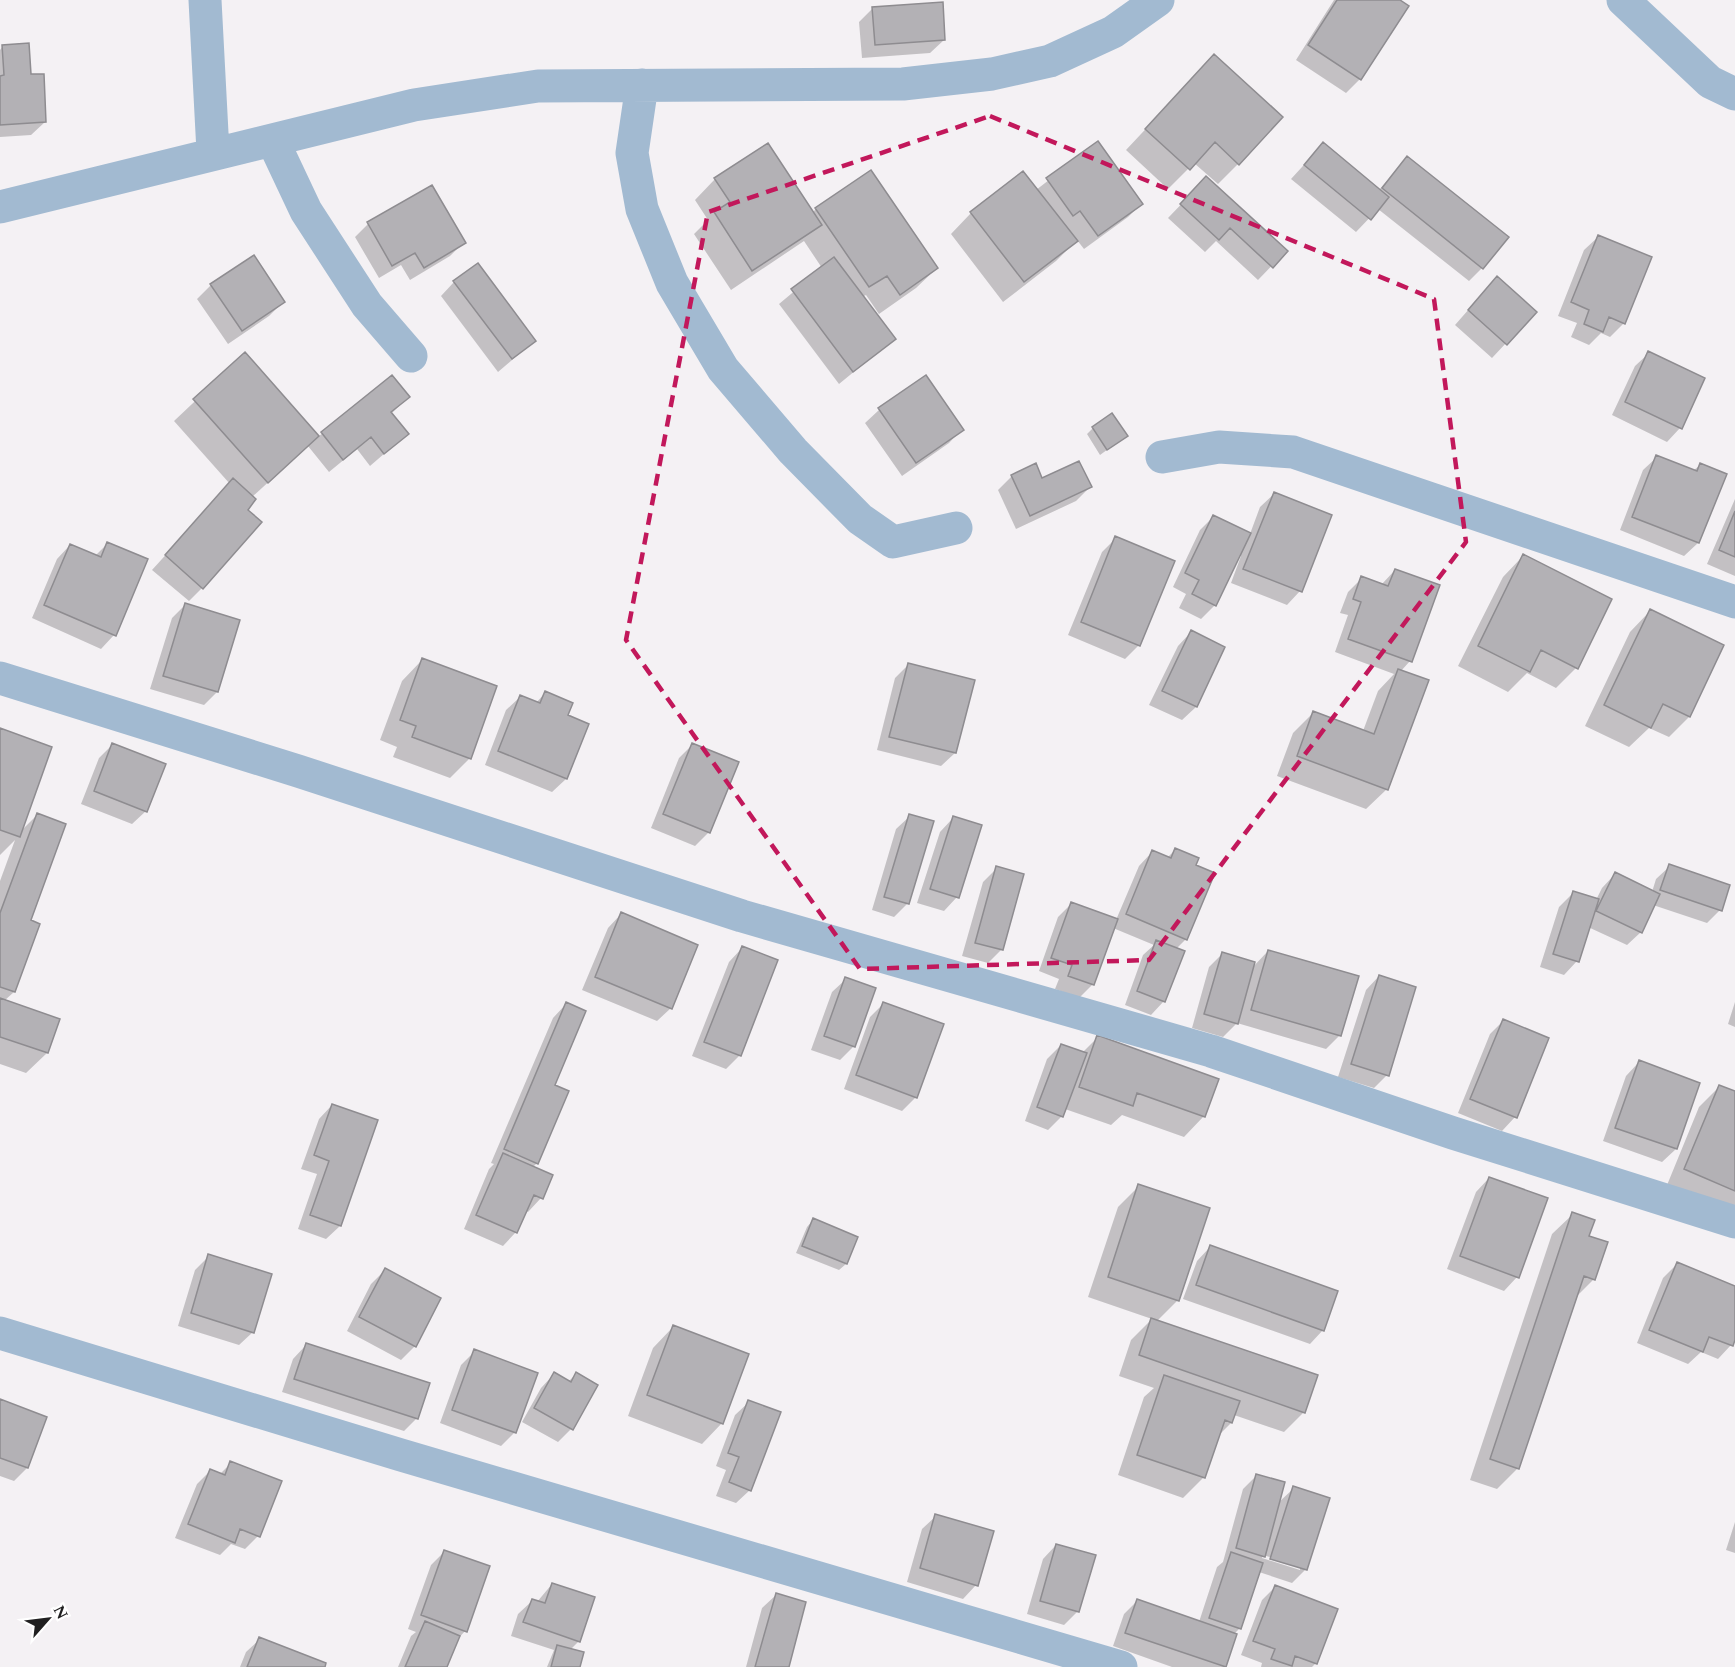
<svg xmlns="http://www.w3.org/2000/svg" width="1735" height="1667" font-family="Spectral,serif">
<rect width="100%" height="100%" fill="#f4f1f4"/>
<!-- shadow -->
<path fill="#0003" fill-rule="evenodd" d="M1334,0h63l-37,79 -14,14 -50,-33z
M873,8l71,32 -14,13 -68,5 -3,-36z
M3,46l27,30 15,46 -14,13 -31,2v-87z
M1214,56l24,108 -20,20 -24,-21 -26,26 -42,-39z
M1097,143l44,61 -13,13 -44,32 -7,-9 -21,21 -53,41 -52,-68 20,-21 52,-40 13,17z
M1323,144l56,46 28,-32 75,110 -13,13 -91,-72 -22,23 -65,-53z
M715,179l97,34 4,-4 121,59 -21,20 -37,26 -13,-19 -4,2 32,42 -55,45 -60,-80 43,-36 -18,-27 -73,49 -37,-56 14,-14 -13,-20z
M1193,192l93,59 -28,29 -42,-39 -11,11 -37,-34z
M368,224l96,18 -14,14 -40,24 -9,-15 -22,13 -24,-41z
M1598,237l26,86 -14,14 -9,-4 -12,12 -18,-8 6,-14 -19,-7 26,-66z
M454,282l80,59 -36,31 -57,-76z
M211,285l72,17 -14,14 -41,28 -31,-45z
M1484,292l51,20 -43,46 -37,-33z
M1649,353l31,75 -13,14 -55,-27 23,-49z
M245,354l73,83 74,-60 16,20 -17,17 16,20 -37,32 -13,-17 -28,23 -21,-26 -56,51 -50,91 -13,13 -37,-31 78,-86 -56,-63z
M926,377l36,52 -13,14 -47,33 -37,-53 14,-13z
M1093,428l33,8 -26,19 -13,-21z
M1657,457l36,14 7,-6 25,10 -27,68 -14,13 -64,-26 23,-60z
M1012,476l29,4 49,7 -14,14 -60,28 -18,-39z
M1274,494l26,97 -13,14 -56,-22 10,-27 -2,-1 -24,50 -14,14 -22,-11 7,-14 -13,-7 27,-57 13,-13 37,17 10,-27z
M1735,499v77l-28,-12z
M1116,538l23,107 -14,14 -57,-24 34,-83z
M108,543l6,92 -13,14 -69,-31 25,-59 13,-14 25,11z
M1523,556l53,112 -20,20 -29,-15 -19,19 -50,-26 45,-89z
M1395,570l43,16 -28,75 -9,10 -14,118 -21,20 -89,-33 16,-43 20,-20 50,18 15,-40 16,-17 -59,-22 13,-37 -8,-2 8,-21 14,-14 20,6z
M185,605l32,87 -13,13 -54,-16 22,-71z
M1650,611l72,35 -33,71 -20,20 -20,-9 -20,19 -44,-21 45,-94z
M1191,632l32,16 -27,59 -14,13 -33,-15 29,-59z
M422,660l48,98 -20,20 -57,-21 4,-10 -17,-7 22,-59z
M909,664l46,89 -14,13 -64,-16 18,-72z
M545,693l21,23v63l-14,13 -67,-27 21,-55 14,-13 16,6z
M0,730l20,102 17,-17 -8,106 9,3 -24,68 -10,9 54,19 -11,33 -21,20 -26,-9v-183l15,-41 -15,15z
M112,745l34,66 -14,13 -51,-20 18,-46z
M692,745l17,87 -14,14 -44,-18 28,-70z
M910,816l-2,87 -14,14 -22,-7 24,-81z
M953,818l4,79 -13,14 -27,-8 23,-71z
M1175,850l19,16 -8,73 -10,10 -12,52 -13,14 -26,-10 18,-50 11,-10 -41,-17 -20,56 -14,14 -24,-9 4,-10 -20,-8 19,-54 13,-13 45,16 23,-54 13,-14 15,6z
M1670,866l50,44 -13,13 -54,-18 -12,27 -14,13 -39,-18 -11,34 -13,14 -24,-8 19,-60 14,-14 23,7 6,-12 13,-14 37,18 4,-13z
M997,868l4,82 -13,13 -26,-7 21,-74z
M621,914l50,94 -14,13 -75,-31 26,-62z
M742,948l-2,107 -14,14 -34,-13 37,-94z
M1268,951l72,84 -14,14 -89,-26 -14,14 -31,-9 17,-61 13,-13 30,14z
M1379,976l8,99 -13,13 -36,-11 28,-87z
M846,979l28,10 -21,58 -13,13 -29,-10 21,-58z
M1735,1002v25l-7,-3z
M884,1003l32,94 -14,14 -58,-22 26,-72z
M566,1004l-13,82 -16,77 -5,5 9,30 -13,14 -3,-2 -9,22 -13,14 -39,-17 25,-60 5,-5 -3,-1 62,-145z
M1503,1021l12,96 -13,14 -44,-18 32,-79z
M1098,1037l106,79 -20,21 -62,-22 -11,10 -46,-16 -3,7 -14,14 -23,-9 22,-62 14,-14 21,8z
M1639,1062l59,21 -22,66 -14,13 -59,-21 23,-65z
M1720,1086l15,7v121l-70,-24 34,-83z
M332,1105l44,16 -36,105 -14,13 -28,-10 19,-55 -16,-5 18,-50z
M1489,1178l28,99 -13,14 -57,-22 29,-77z
M1139,1186l39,114 -21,21 147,91 -20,20 -50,-17 -3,8 -13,13 -14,41 -21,21 -65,-23 26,-78 10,-9 -35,-12 12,-36 21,-21 -64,-22 30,-90z
M1573,1214l14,23 7,42 -20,20 -56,169 -21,21 -27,-9 82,-246z
M813,1220l33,44 -7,6 -43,-17 11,-26z
M1210,1247l113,83 -13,14 -127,-45 14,-38z
M209,1256l44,76 -14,13 -61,-19 17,-56z
M1677,1264l58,24v48l-4,9 -13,14 -17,-7 -13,12 -51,-21 26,-65z
M385,1270l30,76 -14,14 -54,-29 24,-47z
M673,1327l49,96 -20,21 -74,-28 25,-68z
M306,1345l111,73 -13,13 -122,-39 11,-33z
M475,1351l61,23 -22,59 -13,13 -61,-23 21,-58z
M554,1374l14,8 8,-8 -5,55 -13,13 -36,-20 19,-34z
M0,1401l27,67 -13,13 -14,-5z
M749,1402l1,88 -14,13 -20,-7 10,-26 -10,-4 19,-51z
M231,1463l27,73 -13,13 -14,-5 -11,11 -45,-17 22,-54 13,-13 9,4z
M1256,1476l22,27 16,-15 12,81 -14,14 -33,-11 -19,56 -6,6 -10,33h-52l-59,-21 11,-32 13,-13 62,21 18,-55 6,-5 20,-73zM1263,1555l37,11v4l-38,-12z
M936,1516l40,69 -13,14 -56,-17 15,-53z
M1735,1522v31l-9,-3z
M1056,1545l22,66 -14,14 -37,-11 16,-55z
M445,1551l20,80 -8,9 -12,27h-47l13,-31 5,-4 -8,-3 23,-64z
M552,1584l27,57 -9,9 8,17h-31l7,-17 -43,-14 7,-22 14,-13 5,1z
M1275,1587l41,76 -4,4h-51l1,-4 -21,-8 21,-55z
M776,1595l11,72h-41l16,-59z
M260,1639l63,28h-83l6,-15z"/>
<!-- building -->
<path fill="#b3b1b5" stroke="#8e8c90" stroke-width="1.5" d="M1337,0h63l9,6 -48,74 -53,-35z
M943,2l2,38 -70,5 -3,-38z
M29,43l2,31h13l2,48 -46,3v-49l4,-1 -2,-30z
M1214,54l69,63 -44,48 -24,-23 -25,28 -45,-41z
M1098,141l45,63 -45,32 -18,-25 -7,5 -27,-38z
M1323,142l66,55 -18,23 -67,-55z
M768,143l54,82 -70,46 -38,-59 16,-10 -16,-24z
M1407,156l102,81 -26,32 -101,-81z
M871,170l67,98 -38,27 -13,-19 -18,11 -54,-79z
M1023,171l55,70 -54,41 -54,-70z
M1206,176l82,75 -15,17 -43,-40 -11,12 -39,-36z
M432,185l34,58 -42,25 -9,-15 -23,13 -25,-44z
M1598,235l54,22 -27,67 -16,-7 -6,15 -19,-8 5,-14 -18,-8z
M254,255l31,47 -43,29 -32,-47z
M834,257l62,82 -43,33 -62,-83z
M478,263l58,78 -24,18 -59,-78z
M1497,276l40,36 -30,33 -39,-35z
M1648,351l57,27 -23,51 -57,-27z
M245,352l74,84 -51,47 -75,-84z
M392,375l18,22 -19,15 18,22 -25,20 -13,-17 -28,23 -22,-28z
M926,375l38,55 -48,33 -38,-55z
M1112,413l16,23 -21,14 -15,-23z
M1656,455l41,16 3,-8 27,11 -28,69 -67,-26z
M1079,461l13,26 -62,29 -19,-41 25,-12 6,15z
M233,478l23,21 -8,11 14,12 -59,67 -38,-34z
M1274,492l58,23 -30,77 -59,-23z
M1735,511v46l-16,-7z
M1213,515l38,18 -35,73 -24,-12 7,-14 -14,-7z
M1115,536l60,25 -35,85 -59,-24z
M107,542l41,17 -32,77 -72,-31 26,-61 31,13z
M1523,554l89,45 -34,70 -37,-19 -11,22 -52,-26z
M1395,569l45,16 -28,77 -64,-23 13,-37 -8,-3 8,-23 27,10z
M185,603l55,17 -22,72 -55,-16z
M1650,609l74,36 -34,72 -27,-13 -12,24 -47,-23z
M1191,630l34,17 -28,60 -35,-16z
M422,658l75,28 -26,73 -59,-22 4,-11 -16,-6z
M908,663l67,17 -19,73 -67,-16z
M1398,669l31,11 -41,110 -91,-34 16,-45 61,23z
M545,691l28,12 -5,12 21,9 -22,55 -69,-28 22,-56 20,8z
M0,728l52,19 -32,90 -20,-7z
M112,743l54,21 -19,48 -53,-21z
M692,743l47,19 -29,71 -47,-19z
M37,813l29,11 -35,96 9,4 -25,68 -15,-5v-74z
M909,814l25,7 -25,83 -25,-7z
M953,816l29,9 -23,73 -29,-9z
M1175,848l24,10 -3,7 19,8 -28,67 -61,-26 26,-64 19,8z
M1669,864l61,21 -8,26 -62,-21z
M996,866l28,8 -21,76 -28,-7z
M1615,872l45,22 -18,39 -46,-22z
M1573,891l26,8 -20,63 -26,-8z
M1071,902l47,17 -24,66 -26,-9 4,-11 -21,-7z
M621,912l77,33 -26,64 -77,-32z
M1156,940l29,11 -20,51 -28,-11z
M742,946l36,14 -37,96 -37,-14z
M1268,950l91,26 -18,60 -90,-26z
M1222,952l33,10 -17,62 -34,-10z
M1379,975l37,12 -27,89 -38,-12z
M845,977l31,11 -21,59 -31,-11z
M0,998l60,21 -12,34 -48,-16z
M566,1002l20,9 -31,74 14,6 -31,73 -34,-15z
M883,1002l61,22 -27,74 -61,-23z
M1503,1019l46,19 -32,80 -47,-19z
M1097,1035l122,44 -14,38 -68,-24 -4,13 -54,-19z
M1061,1044l26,9 -24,64 -26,-10z
M1639,1060l61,23 -23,66 -62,-21z
M1719,1085l16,6v100l-51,-22z
M332,1104l46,16 -37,106 -31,-11 19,-54 -15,-6z
M503,1153l50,22 -10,24 -9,-4 -17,38 -41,-18z
M1489,1177l59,21 -29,80 -59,-22z
M1138,1184l72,24 -31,93 -71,-24z
M1572,1212l23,8 -6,16 19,6 -13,38 -11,-4 -65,193 -29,-10z
M813,1218l45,19 -11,27 -45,-18z
M1210,1245l128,46 -14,40 -128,-46z
M208,1254l64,20 -18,59 -63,-20z
M1677,1262l58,24v54l-2,6 -24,-9 -6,15 -54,-22z
M385,1268l56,30 -25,49 -57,-30z
M1151,1318l167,57 -13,38 -166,-58z
M673,1325l76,29 -26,70 -76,-29z
M306,1343l124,40 -12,36 -124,-40z
M474,1349l64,24 -22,60 -64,-23z
M554,1372l17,10 5,-10 22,13 -25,45 -39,-22z
M1164,1375l76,26 -8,22 -7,-3 -20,58 -68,-23z
M0,1399l47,18 -19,51 -28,-10z
M748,1400l33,12 -30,79 -22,-9 10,-25 -11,-4z
M230,1461l52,20 -22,56 -20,-8 -5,14 -47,-19 22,-55 15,6z
M1256,1474l29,8 -20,75 -29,-9z
M1293,1486l37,12 -23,72 -37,-11z
M935,1514l59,17 -16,55 -58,-18z
M1056,1544l40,11 -17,57 -39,-11z
M444,1550l46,16 -23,66 -46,-17z
M1231,1552l32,11 -22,66 -32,-11z
M552,1583l43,14 -15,45 -57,-20 9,-23 13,4z
M1275,1585l63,24 -21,55 -22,-8 -3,10 -21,-7 4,-10 -22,-8z
M776,1593l30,9 -17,65h-34z
M1137,1599l100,35 -11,33 -101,-34z
M425,1621l35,15 -13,31h-42z
M259,1637l67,26 -1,4h-78z
M557,1645l27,7 -4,15h-29z"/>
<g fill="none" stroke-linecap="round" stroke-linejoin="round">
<!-- minor -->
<path stroke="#a2bad1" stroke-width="33" d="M205,0l8,152
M1623,0l87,82 25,12
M642,85l-10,68 10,56 30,74 51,86 70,82 67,68 33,23 63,-14
M273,141l33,70 61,94 44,51
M0,207l414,-102 124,-19 365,-2 89,-10 58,-13 63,-29 45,-32
M1162,457l57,-10 74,5 442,150
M0,678l298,93 444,145 469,135 242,82 282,89
M0,1333l401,122 720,212"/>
</g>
<!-- marked area -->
<path fill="none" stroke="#c2185b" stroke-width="4.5" stroke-dasharray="12 8" stroke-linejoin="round" d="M990,116l444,183 32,243 -317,418 -289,9 -234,-329 82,-428z"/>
<!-- north arrow -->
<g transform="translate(48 1619) rotate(62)" stroke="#ffffff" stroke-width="4.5" paint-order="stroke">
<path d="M0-4.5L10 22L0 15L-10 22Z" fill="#201f20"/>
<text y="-9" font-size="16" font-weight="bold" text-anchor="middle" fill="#201f20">N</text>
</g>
</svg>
